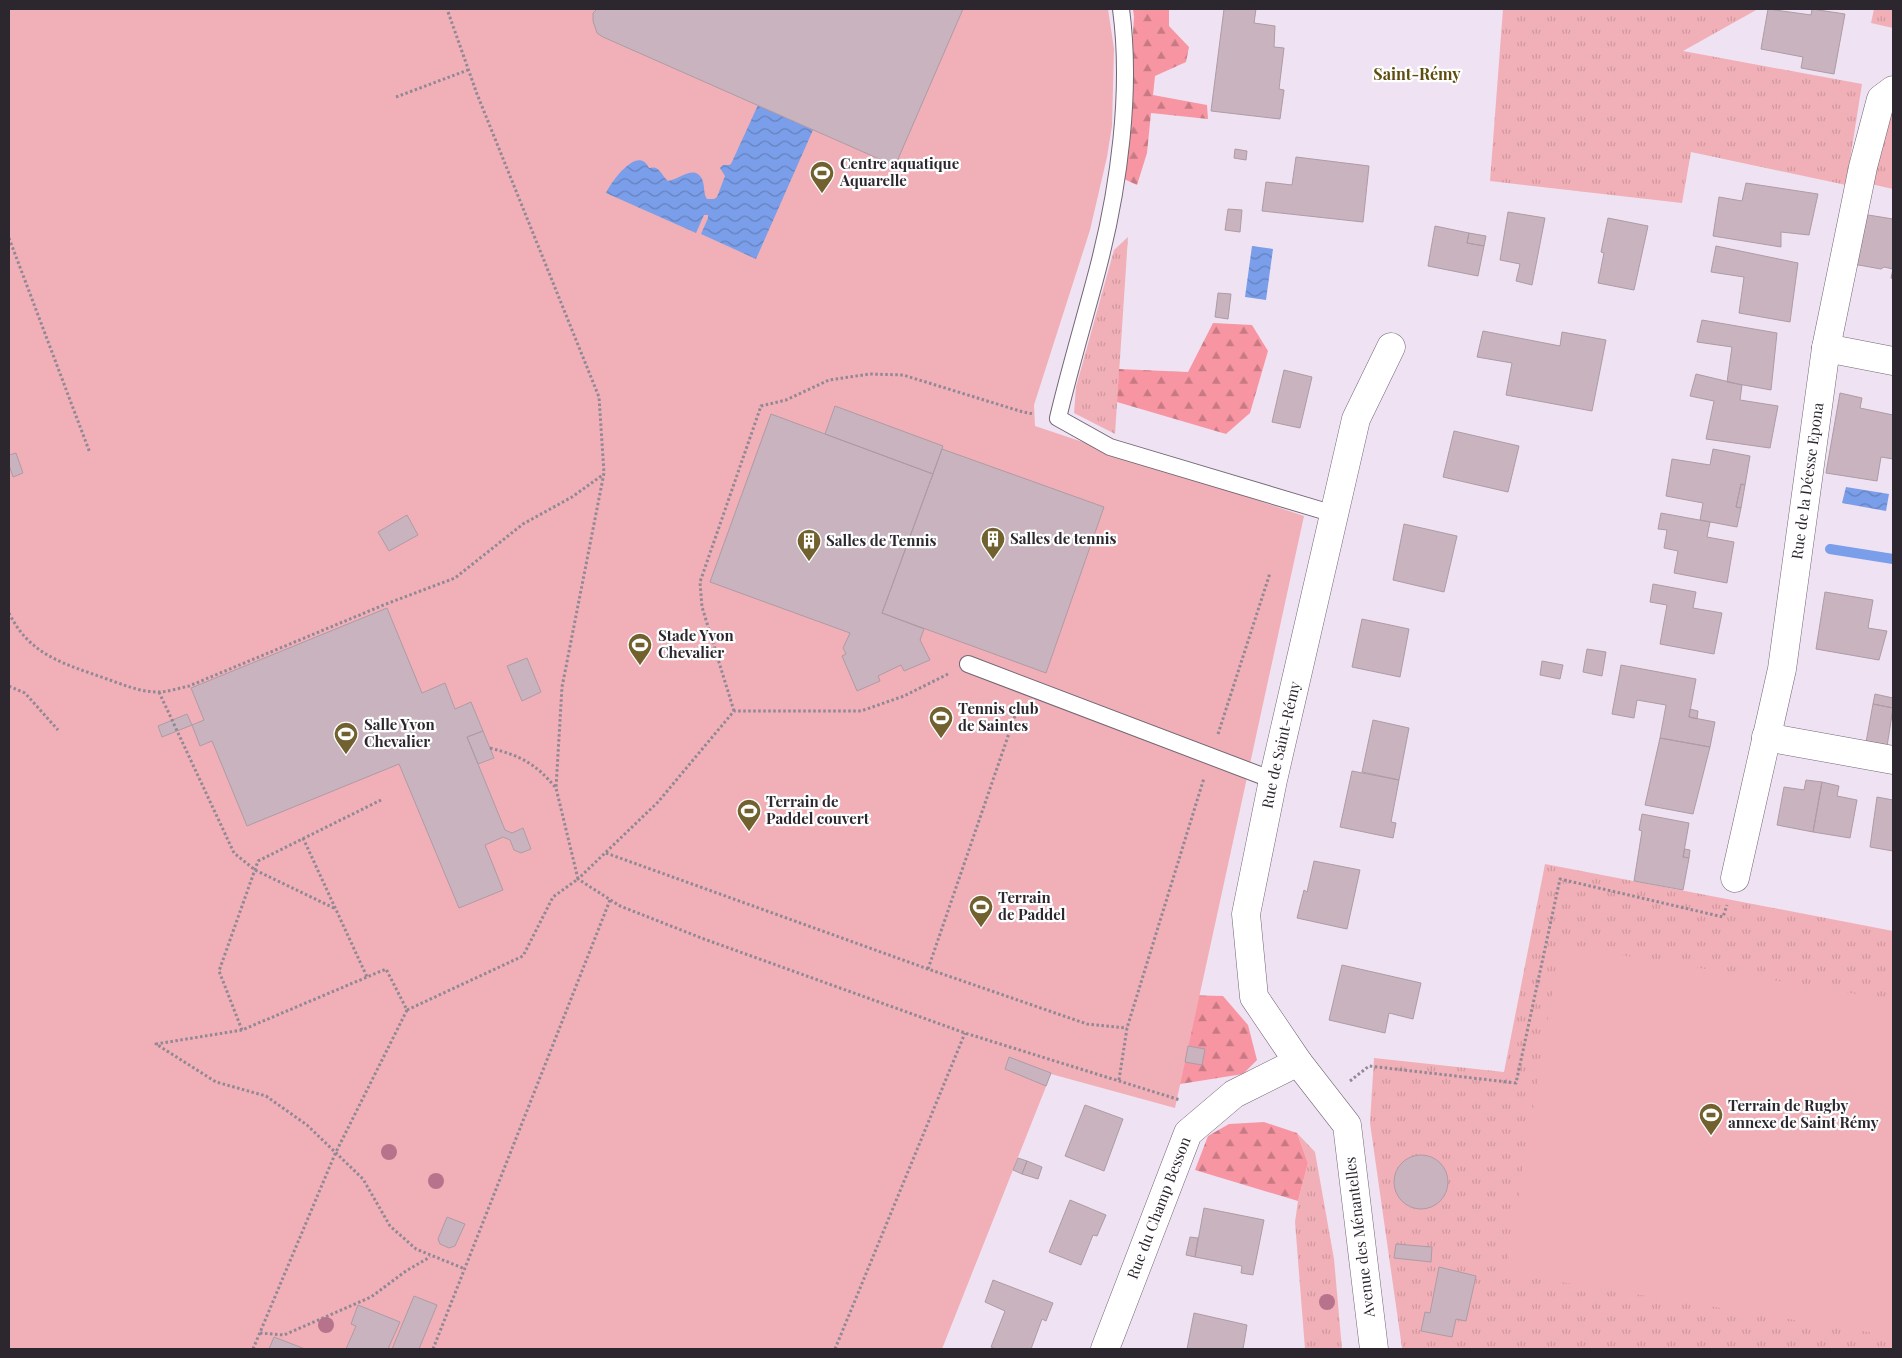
<svg xmlns="http://www.w3.org/2000/svg" width="1902" height="1358" font-family="'Playfair Display',serif">
<defs>
<pattern id="grass-tufts" width="24" height="20" patternUnits="userSpaceOnUse" patternTransform="scale(1.25)"><rect width="24" height="20" fill="#f1b0b7"/><path d="M3 7l-1-3M5 7V3M7 7l1-3M15 17l-1-3M17 17v-4M19 17l1-3" fill="none" stroke="#cf979e"/></pattern>
<pattern id="forest-firs" width="22" height="20" patternUnits="userSpaceOnUse" patternTransform="scale(1.25)"><rect width="22" height="20" fill="#f796a2"/><path d="M5 1l3.5 6h-7zM16 11l3.5 6h-7z" fill="#c87a84"/></pattern>
<pattern id="water-waves" width="16" height="10" patternUnits="userSpaceOnUse" patternTransform="scale(1.25)"><rect width="16" height="10" fill="#7a9ee9"/><path d="M0 5q4-4 8 0t8 0" fill="none" stroke="#6481bd"/></pattern>
</defs>
<rect width="100%" height="100%" fill="#efe2f3"/>
<!-- grass -->
<path fill="url(#grass-tufts)" d="M1503,9h255l-75,42 179,33 -16,101 -155,-33 -9,51 -192,-22z
M1874,9h19v19l-22,-5z
M1893,106v83l-22,-5z
M1128,237l-13,197 -41,-21 2,-26 38,-137z
M1545,864l348,67v418l-491,-1 -32,-225 4,-65 130,14z
M1297,1133l18,19 19,107 8,90h-37l-10,-127 3,-21 10,-38z"/>
<!-- forest -->
<path fill="url(#forest-firs)" d="M1133,9h36v17l20,21 -3,15 -31,14 -2,19 54,10 1,14 -57,-6 -4,40 -10,32 -13,-6 10,-162z
M1213,323l39,2 16,26 -18,62 -24,21 -109,-32 2,-33 69,3z
M1183,995l40,1 25,29 9,35 -14,14 -69,11z
M1264,1122l33,11 11,30 -10,38 -103,-31 13,-34 21,-12z"/>
<!-- garden -->
<path fill="#f1b0b7" d="M9,9h1099l6,40 -2,77 -5,31 -17,73 -56,175 1,21 269,90 -129,592 -124,-34 -109,275h-933z
M1560,945l333,55v336l-387,-63z"/>
<!-- water -->
<path fill="url(#water-waves)" d="M758,105l55,25 -57,129 -55,-25 7,-16v-3h-4l-8,18 -90,-40c5,-11 32,-49 43,-25 11,-3 12,7 19,13 11,-1 26,-17 34,-2 3,6 1,14 5,20h7l3,-2 8,-21 -5,-8 3,-3h6l2,-1z
M1252,246l21,3 -7,51 -21,-3z
M1846,487l43,7 -3,17 -44,-8z"/>
<g fill="none" stroke-linecap="round" stroke-linejoin="round">
<!-- stream -->
<path stroke="#7a9ee9" stroke-width="10" d="M1830,549l63,10"/>
</g>
<!-- building -->
<path fill="#c8b3be" stroke="#ae9ba5" d="M597,9h366l-68,157 -292,-129 -6,-4 -4,-12v-8z
M1224,9h32l-2,14 21,3 -1,21 10,1 -5,41 5,1 -4,29 -69,-8z
M1768,9l43,6 1,-6 33,5 -11,60 -33,-6 2,-11 -42,-8z
M1235,149l12,2 -1,9 -12,-2z
M1296,157l73,9 -6,56 -101,-11 4,-29 26,3z
M1746,183l72,11 -9,41 -28,-3v15l-68,-11 6,-39 23,4z
M1228,209l14,1 -2,22 -15,-2z
M1508,212l37,6 -13,67 -16,-4 4,-17 -20,-4z
M1862,214l31,5v60l-2,-1 2,-9 -9,-2 -3,2 -28,-5z
M1608,218l40,8 -14,64 -36,-7 6,-30 -3,-1z
M1435,226l34,7 -2,10 17,3 -6,30 -50,-10z
M1469,233l17,3 -2,10 -17,-3z
M1716,246l82,17 -8,59 -51,-9 5,-36 -33,-5z
M1218,293l13,1 -3,25 -13,-2z
M1702,320l75,13 -6,57 -44,-8 5,-35 -35,-5z
M1483,331l77,15 2,-14 44,8 -14,71 -86,-16 6,-32 -35,-6z
M1284,370l28,7 -12,51 -28,-6z
M1696,374l46,11 -2,15 38,6 -8,42 -64,-9 8,-38 -24,-5z
M1840,393l22,5 -2,10 33,7v44l-12,-2 -4,24 -51,-8z
M835,406l108,40 -10,28 -108,-40z
M771,414l162,60 -51,139 42,16 -4,11 10,20 -26,11 -3,-6 -23,11 2,5 -23,10 -15,-35 4,-2 -3,-6 7,-15 -140,-51z
M1454,431l65,15 -11,46 -65,-15z
M942,449l162,58 -58,166 -164,-60z
M1713,449l37,7 -5,29 -4,-1 -5,23 5,1 -4,19 -37,-7 3,-17 -37,-7 6,-37 38,6z
M16,453l7,20 -10,4 -4,-12v-10z
M1741,484l4,1 -4,23 -5,-1z
M1661,513l49,9 -3,15 27,5 -7,41 -53,-10 4,-22 -14,-3 3,-18 -9,-1z
M407,515l11,20 -29,16 -11,-19z
M1404,524l53,12 -13,56 -51,-12z
M1653,584l43,8 -3,16 29,5 -8,41 -54,-10 7,-39 -17,-3z
M1825,592l48,8 -5,28 19,3 -8,29 -63,-11z
M387,608l35,85 23,-10 10,26 16,-7 12,29 -16,6 38,93 7,3 11,-5 8,21 -10,4 -7,-3 -4,-10 -7,-3 -18,8 18,45 -44,18 -60,-144 -152,62 -35,-85 -12,5 -8,-21 12,-5 -13,-32z
M1362,619l47,10 -9,48 -48,-10z
M1587,649l19,3 -4,24 -19,-4z
M527,658l14,34 -19,9 -15,-35z
M1542,661l21,4 -3,14 -20,-4z
M1621,665l75,14 -7,38 26,5 -5,25 -50,-9 6,-33 -29,-5 -3,18 -22,-4z
M1875,694l18,4v10l-20,-4z
M1873,704l20,4 -7,45 -21,-5z
M1690,709l8,2 -1,8 -8,-2z
M187,714l5,11 -30,12 -4,-11z
M1373,720l36,8 -10,52 -37,-8z
M483,731l11,27 -16,6 -11,-27z
M1660,738l50,9 -17,67 -48,-9z
M1352,771l47,9 -8,42 5,1 -3,15 -53,-11z
M1806,780l16,2 -9,50 -36,-7 7,-38 20,3z
M1822,782l17,4 -2,10 20,4 -7,38 -37,-6z
M1877,797l16,3v51l-23,-4z
M1642,814l47,9 -6,34 6,1 -6,32 -49,-9 8,-50 -3,-1z
M1685,849l5,1 -1,8 -6,-1z
M1314,861l46,9 -13,59 -50,-11 7,-28 3,2z
M1342,965l79,18 -8,36 -24,-6 -4,20 -56,-13z
M1188,1046l17,3 -3,16 -17,-3z
M1009,1057l42,16 -5,13 -41,-17z
M1085,1105l38,14 -19,52 -39,-15z
M1394 1182a27 27 0 1 1 54 0a27 27 0 1 1-54 0Z
M1018,1158l9,3 -5,13 -9,-4z
M1027,1161l15,6 -4,12 -16,-5z
M1070,1200l36,15 -9,21 -4,-1 -12,30 -32,-13z
M1204,1208l60,12 -11,55 -12,-2 1,-7 -47,-9z
M447,1217l18,7 -10,22 -6,2 -9,-4 -2,-5z
M1190,1237l8,1 -3,19 -9,-2z
M1396,1244l36,3 -1,15 -37,-4z
M1439,1267l37,9 -10,45 -10,-2 -4,18 -31,-6 4,-19 5,1z
M993,1280l60,23 -7,18 -4,-2 -11,30h-35l-5,-2 14,-36 -20,-9z
M414,1296l23,9 -18,44h-27z
M358,1305l42,17 -12,27h-42l10,-23 -5,-2z
M1194,1313l53,12 -4,24h-56z
M274,1337l31,12h-36z"/>
<g fill="none" stroke-linecap="round" stroke-linejoin="round">
<defs>
<path id="service" d="M1121,9c11,82 -2,178 -23,259 -13,50 -28,99 -40,150l52,29 224,67
M968,664l305,116"/>
<g id="minor">
<path d="M1826,348l67,13"/>
<path d="M1766,737l127,23"/>
<path id="s1" d="M1735,878l47,-209 44,-321 37,-181 18,-68 12,-9"/>
<path id="s2" d="M1105,1349l83,-216 46,-39 64,-32"/>
<path id="s3" d="M1374,1349l-27,-224 -49,-63 -44,-65 -8,-83 27,-134 83,-361 35,-72"/>
</g>
</defs>
<!-- service casing -->
<use href="#service" stroke="#726675" stroke-width="18"/>
<!-- minor casing -->
<use href="#minor" stroke="#726675" stroke-width="29"/>
<!-- path -->
<path stroke="#918895" stroke-width="3" stroke-dasharray="2.5 2.5" stroke-linecap="butt" d="M396,97l72,-27
M9,238l81,215
M9,613c21,43 56,51 98,66 17,6 33,13 51,13 10,0 21,-4 31,-6l197,-82 69,-26 68,-54 49,-27 32,-23
M948,674l-44,22 -43,15h-127l-76,91 -80,77 42,27 84,33 261,94 215,67
M9,686l16,7 33,37
M159,692l75,161 21,17 81,39
M734,711l-32,-104 -2,-25 61,-176 25,-6 43,-20 41,-6 33,1 120,37 11,2
M1218,734l52,-161
M490,748c31,8 45,15 66,40
M303,838l64,139
M606,853l322,116 159,55 40,4
M928,969l89,-259
M407,1010l116,-54 30,-59 25,-18 -22,-91 6,-101 42,-214 -5,-76 -122,-303 -30,-85
M242,1030l-23,-59 39,-110 123,-61
M1119,1080l8,-52 77,-250
M1350,1081l19,-15 147,17 44,-204 163,38 4,-12
M260,1333l24,2 87,-38 35,-26 24,-14
M253,1349l82,-195 72,-144 -21,-41 -144,61 -86,14 60,38 50,14 41,29 56,54 27,47 26,23 49,20
M433,1349l177,-449
M835,1349l130,-316"/>
<!-- service -->
<use href="#service" stroke="#fff" stroke-width="16"/>
<!-- minor -->
<use href="#minor" stroke="#fff" stroke-width="28"/>
</g>
<!-- trees -->
<g fill="#b7738c">
<circle cx="389" cy="1152" r="8"/>
<circle cx="436" cy="1181" r="8"/>
<circle cx="1327" cy="1302" r="8"/>
<circle cx="326" cy="1325" r="8"/>
</g>
<!-- icons -->
<defs>
<symbol id="stadium-pin" viewBox="-11 -11 22 30"><path d="M0 17L-7.5 6A9.5 9.5 0 1 1 7.5 6Z" fill="#70612e" stroke="#fff"/><path d="M0-5a6.5 5 0 1 0 0 10a6.5 5 0 1 0 0-10ZM-3.5-1.8h7v3.6h-7Z" fill="#fff"/></symbol>
<symbol id="building-pin" viewBox="-11 -11 22 30"><path d="M0 17L-7.5 6A9.5 9.5 0 1 1 7.5 6Z" fill="#70612e" stroke="#fff"/><path d="M-4-6H4V6H1V3H-1V6H-4ZM-2.5-4.3h1.7v1.8h-1.7ZM.8-4.3h1.7v1.8H.8ZM-2.5-1h1.7V.8h-1.7ZM.8-1h1.7V.8H.8Z" fill="#fff"/></symbol>
</defs>
<g fill-rule="evenodd">
<use href="#stadium-pin" x="808" y="159" width="28" height="38"/>
<use href="#building-pin" x="979" y="525" width="28" height="38"/>
<use href="#building-pin" x="795" y="527" width="28" height="38"/>
<use href="#stadium-pin" x="626" y="631" width="28" height="38"/>
<use href="#stadium-pin" x="927" y="704" width="28" height="38"/>
<use href="#stadium-pin" x="332" y="720" width="28" height="38"/>
<use href="#stadium-pin" x="735" y="797" width="28" height="38"/>
<use href="#stadium-pin" x="967" y="893" width="28" height="38"/>
<use href="#stadium-pin" x="1697" y="1101" width="28" height="38"/>
</g>
<g text-anchor="middle" stroke-width="4.5" stroke-linejoin="round" paint-order="stroke">
<!-- poi labels -->
<g font-size="15" font-weight="bold" fill="#2c272e" stroke="#fff" text-anchor="start">
<text x="840" y="169">Centre aquatique<tspan x="840" dy="17">Aquarelle</tspan></text>
<text x="1010" y="544">Salles de tennis</text>
<text x="826" y="546">Salles de Tennis</text>
<text x="658" y="641">Stade Yvon<tspan x="658" dy="17">Chevalier</tspan></text>
<text x="958" y="714">Tennis club<tspan x="958" dy="17">de Saintes</tspan></text>
<text x="364" y="730">Salle Yvon<tspan x="364" dy="17">Chevalier</tspan></text>
<text x="766" y="807">Terrain de<tspan x="766" dy="17">Paddel couvert</tspan></text>
<text x="998" y="903">Terrain<tspan x="998" dy="17">de Paddel</tspan></text>
<text x="1728" y="1111">Terrain de Rugby<tspan x="1728" dy="17">annexe de Saint Rémy</tspan></text>
</g>
<!-- street labels -->
<g font-size="15" fill="#2c272e" stroke="#fff">
<text dy="5" stroke="none"><textPath href="#s1" startOffset="404">Rue de la Déesse Epona</textPath></text>
<text dy="5" stroke="none"><textPath href="#s3" startOffset="640">Rue de Saint-Rémy</textPath></text>
<text dy="5" stroke="none"><textPath href="#s2" startOffset="151">Rue du Champ Besson</textPath></text>
<text transform="translate(1360 1237) rotate(-97)" y="5">Avenue des Ménantelles</text>
</g>
<!-- neighbourhood labels -->
<g font-size="16" font-weight="bold" fill="#5e4d0f" stroke="#fff">
<text x="1417" y="80">Saint-Rémy</text>
</g>
</g>
<!-- border -->
<rect width="1902" height="1358" fill="none" stroke="#2c272e" stroke-width="20"/>
</svg>
